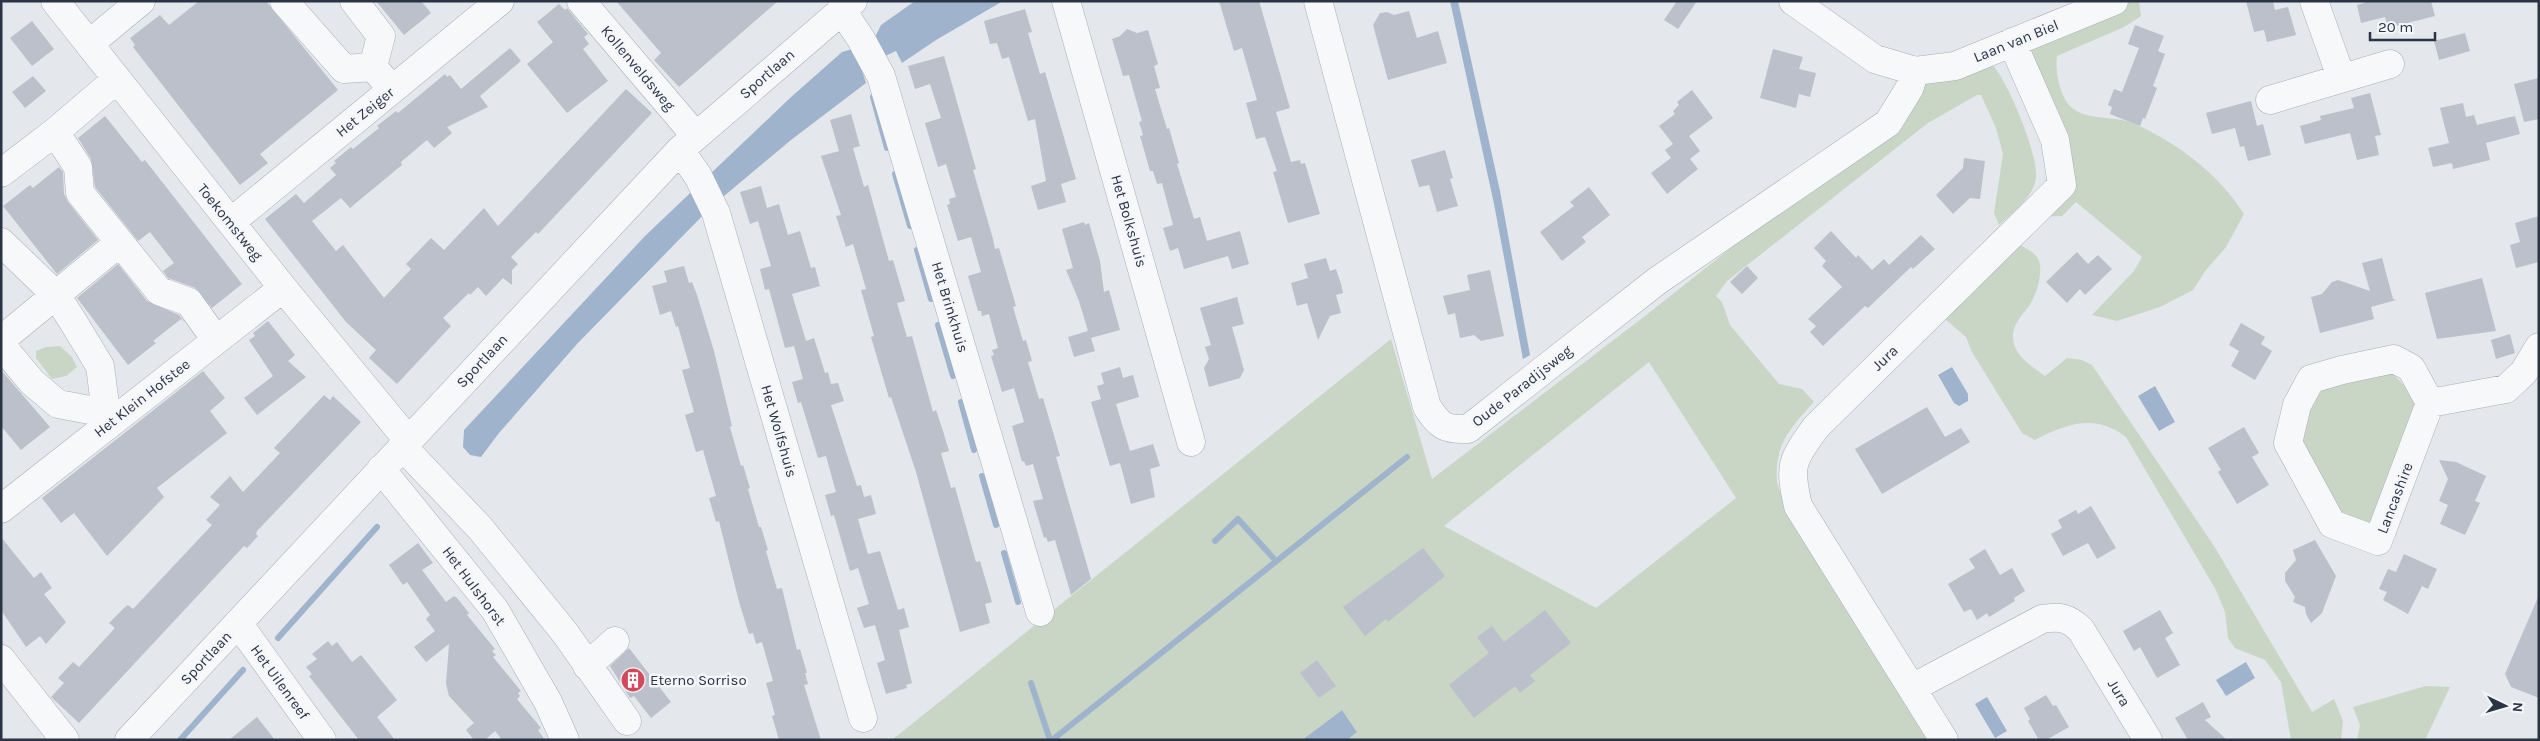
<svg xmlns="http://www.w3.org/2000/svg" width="2540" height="741" font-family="Karla,sans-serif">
<rect width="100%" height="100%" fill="#e4e7ec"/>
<!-- green -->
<path fill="#c9d6c5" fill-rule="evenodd" d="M2112,1h27l2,15 -17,11 -67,29c-2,14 2,36 11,48 15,18 45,11 65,19 43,19 85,50 111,91l-18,33 -20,23 -13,20 -33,17 -43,14 -25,-6 42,-44 8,-14 -66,-55 -14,14 -24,1 15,-24 -30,-130 8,-27z
M1991,63c16,16 47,90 45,114 -2,20 -23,35 -37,48l-5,-12 9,-59 -7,-26 -15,-33h-4l-49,28 -201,158 -11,15 6,6 8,23 49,59 23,5 12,13c-23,25 -40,43 -37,79 1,13 28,53 36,66 38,65 76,128 114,193h-580l10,-8 -15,-22 -40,30h-410l499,-401 41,140 213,-163 258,-204 16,-28zM1649,362l87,136 -140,110 -152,-82z
M2015,242c8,5 21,10 24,19 4,13 -3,35 -10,45 -9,12 -21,23 -14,41 4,11 20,22 30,29l22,-18 15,2 10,5 122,181 98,166 22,-13 9,22 -2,19h-50l-10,-58 -16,-22 -30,-12 -7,-10 -3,-26 -9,-22 -90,-153c-31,-24 -60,-13 -91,3l-13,-7 -50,-81 -6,-15 -27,-23z
M60,346l12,11 5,10 -11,9 -14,3 -16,-21v-7l10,-4z
M2384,372l9,2 30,31 -51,122 -20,-1 -30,-40 -21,-37 2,-30 18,-29z
M2426,686l24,1 -25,53h-68l3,-15 -7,-18z"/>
<!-- water -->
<path fill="#9fb4cc" d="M915,1h88l-67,39 -34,23 -6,-12 -35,16 5,16 -75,57 -80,67 -134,137 -78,89 -18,24 -11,-2 -7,-8 1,-17 181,-194 145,-138 52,-46 14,-4 18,-9 7,-14z
M1450,1h8l42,190 30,164 -7,4 -29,-155z
M1952,367l16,27v7l-9,5 -5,-3 -16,-28z
M2155,386l20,36 -16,9 -21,-35z
M2246,662l9,16 -29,18 -10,-16z
M1987,697l20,34 -12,7 -20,-34z
M1342,710l15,22 -10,8h-45z"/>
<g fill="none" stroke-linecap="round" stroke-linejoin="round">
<!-- stream -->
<path stroke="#9fb4cc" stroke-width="6" d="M873,97l14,51
M895,174l15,52
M917,250l14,49
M938,325l15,51
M961,402l13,48
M982,476l14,49
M1215,541l23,-22 38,42
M1004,553l14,49
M278,638l99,-111
M1031,683l19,57
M180,740l63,-70
M1052,740l355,-283"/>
</g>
<!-- building -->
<path fill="#bbc0ca" d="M199,1h67l72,89 -78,64 8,9 -28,22 -107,-138 2,-2 -5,-7 30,-23 9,10z
M376,1h45l10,12 -27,22z
M616,1h162l-99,86 -25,-27 7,-7z
M1219,1h40l31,107 -14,4 15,50 9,-2 1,4 4,-1 15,51 -32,9 -15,-51 4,-1 -12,-34 -9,2 -10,-36 11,-3 -15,-52 -8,3z
M1677,1h20l-19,28 -14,-9z
M2246,1h27l2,9 13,-3 8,28 -29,7 -3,-12 -10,2z
M2371,1h60l4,15 -47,12 -3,-11 -24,6 -4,-18z
M559,4l6,6 2,-2 21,26 -4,3 5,7 -6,5 25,32 -41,32 -40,-49 26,-22 -16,-20z
M1025,9l7,23 -4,1 12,41 5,-2 31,107 -15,5 5,18 -28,8 -7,-24 15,-5 -11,-62 -7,2 -19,-64 -7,2 -5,-16 -7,1 -6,-23z
M1409,11l8,27 21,-7 9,32 -59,17 -15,-55 7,-12 7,-1 7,3z
M32,21l22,28 -22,17 -22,-28z
M2135,25l29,11 -6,15 7,3 -12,32 4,2 -12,31 -2,-1 -3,8 -30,-12 2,-7 -4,-2 6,-16 8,3 17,-44 -11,-4z
M1127,29l10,4 11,-3 10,34 -4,2 6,22 -5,1 12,40 2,-1 10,35 -2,1 17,55 6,-2 7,24 33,-10 9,33 -17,5 -4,-13 -44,13 -6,-21 -8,3 -7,-23 10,-3 -11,-42 -5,1 -4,-13h-3l-10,-35 3,-1 -4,-13 3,-1 -13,-46 -6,1 -11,-37 8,-3z
M2465,33l5,18 -31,9 -5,-19z
M510,48l11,13 -41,35 8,11 -41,20 5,6 -18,15 -7,-8 -26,22 1,3 -52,43 -9,-10 -29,23 24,30 7,-6 41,53 27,-29 -5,-5 25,-26 13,12 40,-42 14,18 128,-137 26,24 -114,121 -2,-2 -25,25 7,7 -6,6v15l-9,-7 -17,18 -8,-9 -8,8 -1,-2 -26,25 8,8 -54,58 -28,-26 7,-8 -30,-28 -81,-103 31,-25 8,9 32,-28 -6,-7 6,-5 -2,-2 17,-14 2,2 26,-21 -2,-2 19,-15 2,2 47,-39 2,3 3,-2 11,14z
M1773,49l30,8 -4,12 17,4 -6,24 -11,-3 -3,14 -36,-10z
M944,56l32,113 -3,1 20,69 2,10 4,-1 17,58 -3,1 10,34 3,-1 6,21 -4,1 11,37 4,-1 17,58 -4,1 35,122 -20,16 -16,-55 -7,2 -2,-5 -2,1 -11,-37 10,-2 -10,-35 -7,2 -2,-5 -2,1 -10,-36 12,-4 -10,-34 -12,4 -11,-36 3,-1 -2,-5 6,-2 -9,-34 -7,2 -1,-5h-3l-10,-35 13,-4 -10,-35 -13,4 -11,-36 3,-1 -1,-5 7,-2 -10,-33 -8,3 -13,-44 16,-5 -11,-34 -15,5 -7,-23z
M33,76l13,15 -21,17 -13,-16z
M2539,78v41l-15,3 -10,-38z
M1692,90l21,28 -24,18 11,15 -10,8 8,10 -31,25 -16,-21 20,-15 -6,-8 8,-6 -14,-18 16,-12 -2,-3 6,-6 -2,-3z
M2370,93l11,42 -6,1 4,19 -22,5 -7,-27 -45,11 -5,-18 21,-6 -1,-4 34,-8 -3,-10z
M2251,101l6,25 6,-2 8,31 -23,6 -4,-15 -4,1 -5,-19 -23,6 -6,-21z
M2463,103l3,14 8,-2 3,10 38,-9 5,18 -34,9 4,17 -37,9 -1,-6 -19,4 -5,-19 21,-5 -9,-35z
M851,114l9,32 -7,2 11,39 4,-2 21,76 4,-1 12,41 -8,2 10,34 5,-1 21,76 3,-2 7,21 6,20 -8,2 10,35 4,-1 21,75 4,-1 12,41 -7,2 5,19 -30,9 -44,-160 -25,-75 -2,1 -18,-61 3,-1 -13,-46 5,-1 -13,-45 -7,3 -10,-31 5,-1 -20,-59 18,-5 -9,-31z
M105,116l37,46 3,-2 97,124 -30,24 -17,-20 -27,-10 -5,-7 11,-8 -24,-31 -12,9 -43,-54 -4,-28 -13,-21z
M1445,150l8,28 -3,1 8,27 -21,6 -8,-27 -10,2 -8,-27z
M1964,158l21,3 -5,38 -10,-1 -17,16 -17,-19 27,-27z
M59,167l4,5 1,22 4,8 30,38 -41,34 -54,-68 27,-21 3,3z
M761,186l6,22 12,-4 9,31 12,-4 11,37 4,-1 5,19 -28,8 14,47 8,-3 11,35 3,-1 3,12 7,-1 6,18 -13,4 26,81 4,-1 3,12 7,-2 5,19 -18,5 10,35 12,-3 18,59 6,-2 5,19 -10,3 13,53 -6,2 1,3 -21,6 -9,-31 8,-3 -10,-35 -11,3 -7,-20 12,-4 -11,-36 -8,3 -16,-56 -3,1 -6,-21 11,-3 -10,-36 -8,2 -17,-56 -3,1 -6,-21 11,-3 -9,-33 -9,2 -16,-59 -4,1 -5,-21 11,-3 -13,-45 -8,3 -10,-32z
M1589,187l21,28 -28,22 4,5 -24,19 -22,-29 34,-26 -4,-4z
M2539,216v46l-23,6 -6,-23 10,-3 -5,-19z
M1084,222l1,3 4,-2 11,38 4,31 5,-2 11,40 -29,8 4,13 -21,6 -6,-20 20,-6 -9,-30 -13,-31 7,-2 -11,-39z
M1831,231l25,27 2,-3 14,15 12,-11 5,6 32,-30 14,14 -22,20 -2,-2 -43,41 -3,-2 -42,40 -13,-14 6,-6 -8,-7 34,-32 -20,-21 4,-5 -12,-13z
M2077,252l11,12 10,-9 14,14 -27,26 -5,-6 -13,14 -21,-21z
M1326,258l4,13 6,-2 5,15 2,9 -7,2 5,18 -11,3 -12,24 -11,-37 -10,3 -6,-23 17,-5 -4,-14z
M2382,258l11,41 3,1 -25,7 3,12 -54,14 -9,-36 11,-3 10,-12 6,-2 32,11 -8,-28z
M118,264l29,37 32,14 6,8 -4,-4 -28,22 3,2 -28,22 -51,-67z
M684,266l5,17 3,-1 5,13 17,56 18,75 -2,1 11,39 2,-1 7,23 -2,1 11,38h2l7,23 -2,1 11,38 5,-1 15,62 3,-1 7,24h-2l3,11 -4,1 17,55h-42l-7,-24 3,-1 -9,-32 7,-2 -11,-39 -6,2 -3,-11 -4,1 -10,-32 -20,-81 -3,1 -7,-24 7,-2 -13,-46 -7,2 -11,-37 9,-3 -12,-42 8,-2 -12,-42 -2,1 -5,-16 -11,4 -8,-29 15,-4 -3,-11z
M1747,266l11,12 -16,16 -12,-12z
M1490,270l14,66 -23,5 -7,-6 -14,3 -5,-25 -7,2 -5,-19 27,-6 -3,-15z
M2482,278l14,53 -59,8 -12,-46z
M1237,297l7,27 -12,3 12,43 -4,8 -31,9 -5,-19 5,-9 -4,-12 6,-2 -11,-37z
M268,321l27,34 -7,6 18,16 -49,38 -13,-17 29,-22 -24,-36 6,-4 -2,-3z
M2241,323l24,14 -4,7 11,7 -17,29 -24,-14 8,-15 -10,-6z
M2510,334l5,19 -19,6 -5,-19z
M1120,367l3,11 10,-3 6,22 -23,7 14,47 23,-7 7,22 -10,3 5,28 -24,7 -11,-41 -10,3 -19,-64 10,-3 -4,-13 7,-2 -3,-11z
M1,370l49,57 -29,23 -20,-24z
M203,371l22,27 -15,13 17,22 -70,55 7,9 -57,59 -33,-43 -13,10 -19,-25z
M324,395l6,5 3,-4 28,26 -104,109 -1,3 2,2 -11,12 -3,-2 -165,177 -28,-26 13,-14 -6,-5 15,-16 6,5 36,-39 -6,-5 15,-15 4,-3 5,4 79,-84 -6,-5 14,-15 -10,-8 20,-21 13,16 37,-39 -6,-5z
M1927,407l18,30 16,-9 9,14 -88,52 -27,-45z
M2244,427l15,26 -7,4 17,28 -32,19 -19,-32 3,-2 -13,-22z
M2439,460l17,2 30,14 -11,25 5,2 -15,32 -25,-11 8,-19 -9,-4 9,-22z
M2091,506l25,42 -19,11 -9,-16 -25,13 -12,-22 11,-6 -4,-8 18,-10 2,4z
M1,537l33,41 7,-6 11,16 -8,6 22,28 -20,22 -6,-8 -14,11 -25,-37z
M2315,540l21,36 -14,37 -11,10 -5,-9 -1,-7 -12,-5 2,-5 -10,-16v-8l11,-13 -3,-10z
M418,543l15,20 -11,7 24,32 8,-6 3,2 12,15 -2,2 28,34 -3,2 4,4 -3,2 28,34 -3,2 2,3 -3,3 24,29 -3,2 7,10h-43l-7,-9 -10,9h-11l-8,-10 8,-7 -25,-27 -3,-12 3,-40 -23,18 -12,-15 21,-16 -9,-12 4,-4 -23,-33 -4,3 -14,-20z
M1423,548l22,28 -57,46 -2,-3 -21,17 -22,-29z
M1985,549l15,26 12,-7 13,23 -11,7 1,3 -26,16 -2,-4 -10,7 -6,-11 -7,3 -16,-28 27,-16 -6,-9z
M2404,554l33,15 -9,20 -6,-3 -14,28 -25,-14 4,-8 -8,-3 9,-20 8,3z
M2539,595v103l-28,-11 -6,-13z
M1545,610l26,33 -41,32 5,6 -15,12 -5,-7 -41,32 -25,-33 40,-32 -12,-16 15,-11 12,16z
M2160,610l13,23 -8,5 15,27 -23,13 -17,-31 -6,4 -11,-20z
M328,641l4,5 5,-4 15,20 9,-7 36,45 -20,17 18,23h-36l-50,-64 3,-2 -6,-7 11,-8 -5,-5z
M629,648l42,54 -20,16 -17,-22 -4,2 -20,-32z
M1317,660l19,26 -17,12 -19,-25z
M2046,695l7,11 3,-1 13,22 -23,13h-7l-11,-19 2,-2 -6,-11z
M2203,702l8,15 -6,3 22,20h-39l-13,-22z
M257,717l18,23h-46z"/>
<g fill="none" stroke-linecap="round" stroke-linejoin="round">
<defs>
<path id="minor" d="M55,1l228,287 125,152
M284,1l60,68 29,-2
M354,1l27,35 -8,31 12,14
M581,1l114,134
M1066,1l125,441
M1318,1l109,406c13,19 17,23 41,22l189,-148 231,-158 21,-34 6,-18
M1793,1l82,58 40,12 40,-5 159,-65
M2314,1l27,76
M841,9l20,30 20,37 159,536
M89,44l52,-43
M2270,100l120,-36
M55,132l23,35 2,26 79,98 30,11 27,38
M680,150l18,26 18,37 147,505
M1,173l54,-41 62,-53
M231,222l269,-221
M1,242l55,53 16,25 28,46 6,47 6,9
M1,340l118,-97
M1,345l31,37 26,22 48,9
M2394,359l17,9 19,35 -52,138 -46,-17 -44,-81 9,-38 14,-26 31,-9z
M2430,403l76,-14 18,-17 15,-25
M402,446l78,82 85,105 62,88
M381,469l114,141 53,92 17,38
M1,509l282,-221
M238,623l84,117
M1,659l64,81
M587,666l28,-25
M1912,688l130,-69c17,-3 26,-2 39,11l67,110
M129,740l551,-590 173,-149
M1944,740l-146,-234c-9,-42 -7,-44 18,-79l246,-242 -7,-45 -43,-98"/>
</defs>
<!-- minor casing -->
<use href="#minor" stroke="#a9aeb7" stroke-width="29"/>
<!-- minor -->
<use href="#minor" stroke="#f7f8fa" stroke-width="28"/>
</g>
<!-- icons -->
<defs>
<symbol id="building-disc" viewBox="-11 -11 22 22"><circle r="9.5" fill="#d1495b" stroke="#f4f6f9"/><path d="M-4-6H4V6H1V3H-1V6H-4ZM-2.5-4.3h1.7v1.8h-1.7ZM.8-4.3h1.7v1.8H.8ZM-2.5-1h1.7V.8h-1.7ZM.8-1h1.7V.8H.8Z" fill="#fff"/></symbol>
</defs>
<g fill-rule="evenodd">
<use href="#building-disc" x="619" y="666" width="28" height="28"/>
</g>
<g text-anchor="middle" stroke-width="5" stroke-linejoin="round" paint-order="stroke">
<!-- street labels -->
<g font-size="15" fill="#2b3445" stroke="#f4f6f9">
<text transform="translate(2016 41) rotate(-22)" y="5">Laan van Biel</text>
<text transform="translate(638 68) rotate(50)" y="5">Kollenveldsweg</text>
<text transform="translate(767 74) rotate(-41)" y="5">Sportlaan</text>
<text transform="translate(365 112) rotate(-39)" y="5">Het Zeiger</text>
<text transform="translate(1129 221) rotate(74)" y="5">Het Bolkshuis</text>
<text transform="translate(230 222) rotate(51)" y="5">Toekomstweg</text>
<text transform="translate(950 307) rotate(73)" y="5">Het Brinkhuis</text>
<text transform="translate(1885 358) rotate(-44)" y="5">Jura</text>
<text transform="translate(482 361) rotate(-47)" y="5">Sportlaan</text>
<text transform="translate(1522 386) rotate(-38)" y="5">Oude Paradijsweg</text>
<text transform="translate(142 398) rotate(-38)" y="5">Het Klein Hofstee</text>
<text transform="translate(779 431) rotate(74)" y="5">Het Wolfshuis</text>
<text transform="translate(2395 498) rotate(-69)" y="5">Lancashire</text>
<text transform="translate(474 586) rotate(53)" y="5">Het Hulshorst</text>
<text transform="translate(206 658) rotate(-47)" y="5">Sportlaan</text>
<text transform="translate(280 682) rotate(54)" y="5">Het Uilenreef</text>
<text transform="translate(2119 693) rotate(59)" y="5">Jura</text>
</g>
<!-- poi labels -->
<g font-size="15" fill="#2b3445" stroke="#f4f6f9" text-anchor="start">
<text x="650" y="685">Eterno Sorriso</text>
</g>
</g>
<!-- border -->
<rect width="2540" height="741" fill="none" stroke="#2b3445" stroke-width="5"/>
<!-- north arrow -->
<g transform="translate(2505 706) rotate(95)" stroke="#f4f6f9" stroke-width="4" paint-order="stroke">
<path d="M0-4L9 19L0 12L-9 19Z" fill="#2b3445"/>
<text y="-8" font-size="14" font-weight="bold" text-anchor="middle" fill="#2b3445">N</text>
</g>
<!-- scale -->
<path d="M2370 32v8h65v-8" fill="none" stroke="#2b3445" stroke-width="2.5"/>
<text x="2378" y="32" font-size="15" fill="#2b3445" stroke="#f4f6f9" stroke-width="4" paint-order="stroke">20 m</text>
</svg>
